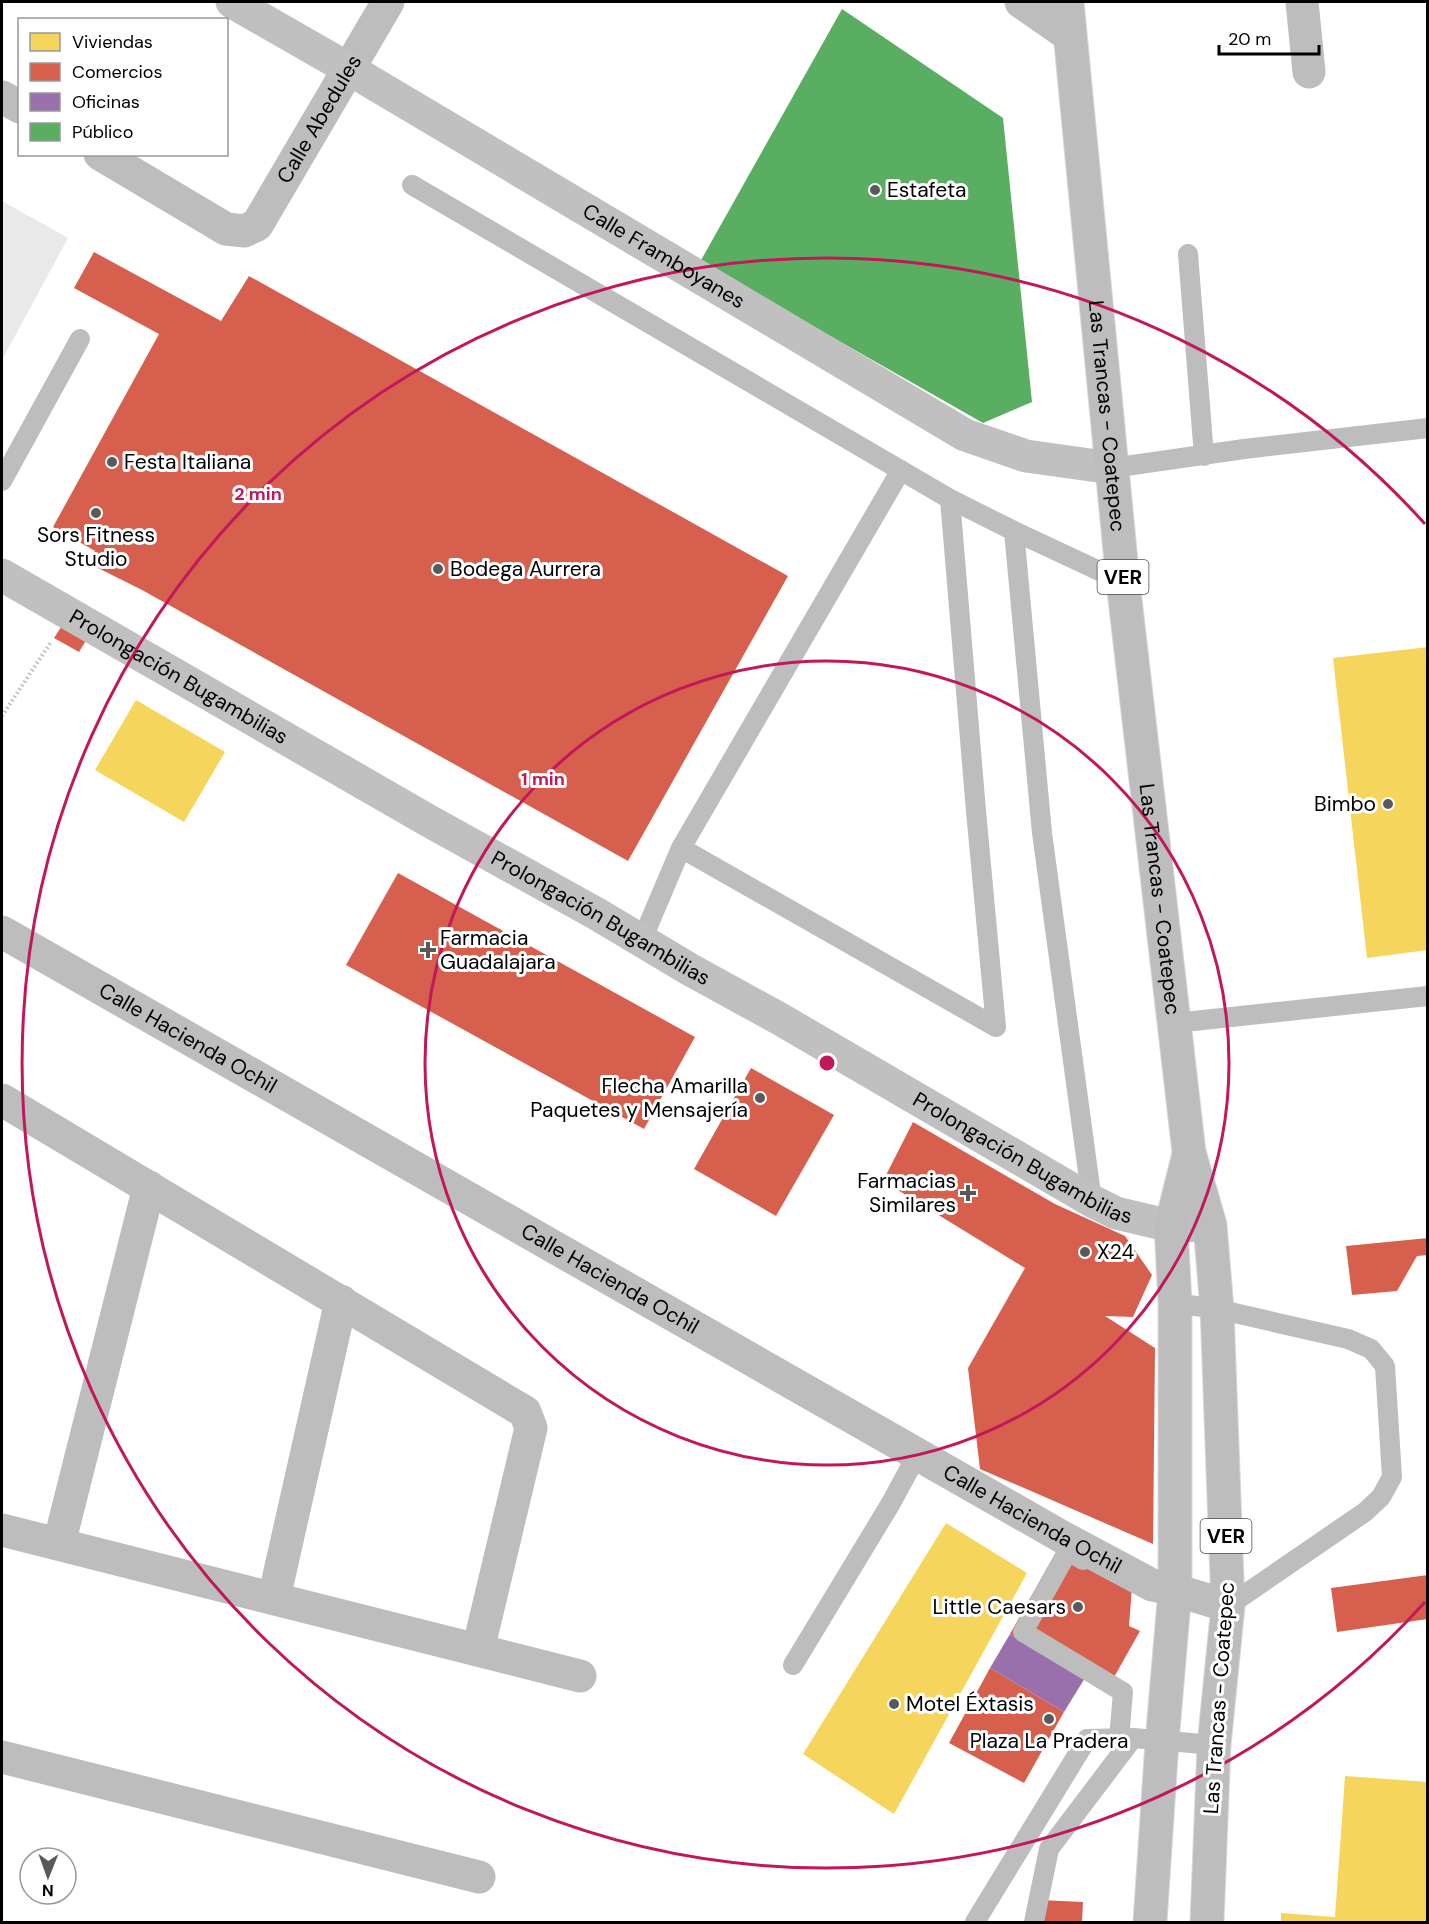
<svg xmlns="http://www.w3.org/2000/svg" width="1429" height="1924" font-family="'DM Sans',sans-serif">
<rect width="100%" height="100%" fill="#fff"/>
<!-- green -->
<path fill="#e9e9e9" d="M2,201l66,37 -66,122z"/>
<!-- homes -->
<path fill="#f6d55c" d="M1428,647v303l-61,8 -34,-300z
M136,700l89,52 -41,70 -89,-52z
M946,1523l81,50 -133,241 -91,-60z
M1345,1776l83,6v140h-147v-9l54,4z"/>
<!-- shops -->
<path fill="#d6604d" d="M94,252l127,69 28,-45 539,300 -160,285 -486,-271 -54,-27 7,-12 -42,-24 106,-193 -85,-46z
M69,615l24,14 -14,23 -25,-14z
M398,873l297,164 -51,92 -298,-164z
M751,1068l83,47 -58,101 -82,-47z
M913,1122l142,82 70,32 27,39 -19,42 -28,-1 50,32 -2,196 -173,-75 -12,-101 57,-100 -142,-87z
M1428,1238v17l-11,1 -20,35 -45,4 -6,-49z
M1064,1538l69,36 -4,52 11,5 -27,48 -28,-1 -75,-44z
M1428,1575v44l-91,13 -6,-44z
M990,1668l74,44 -40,71 -75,-40z
M1040,1900l43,2 -1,20h-43z"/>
<!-- offices -->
<path fill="#9970ab" d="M1010,1634l75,44 -21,34 -74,-44z"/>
<!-- public -->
<path fill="#5aae61" d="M842,9l161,109 29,284 -49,21 -283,-161z"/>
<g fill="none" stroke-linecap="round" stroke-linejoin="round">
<defs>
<g id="primary">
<path id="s5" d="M1067,2l56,580 66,570 21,73 7,84 11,297 -14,139 -7,177"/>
<path d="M1150,1922l12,-180 13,-152v-287l-4,-77 18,-72"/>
</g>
</defs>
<!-- primary casing -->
<use href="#primary" stroke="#dbdbdb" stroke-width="35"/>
<!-- path -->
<path stroke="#b8b8b8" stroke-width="4" stroke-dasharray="1.5 3" stroke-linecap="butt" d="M2,716l49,-74"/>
<!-- lane -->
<path stroke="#bdbdbd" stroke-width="20" d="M412,185l538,314 64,32
M1188,254l16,202
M1112,468l132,-19 184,-21
M2,481l78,-142
M681,848l315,179 -20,-216 -26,-312
M642,940l39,-92 220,-378
M1175,1023l253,-27
M1092,1201l-50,-368 -28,-302 109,51
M1175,1303l42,6 131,30 23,10 14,17 7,111 -11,20 -16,15 -137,94
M1083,1560l-15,-9 -45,81 100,60 -4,47
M793,1665l98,-162 26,-48
M975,1922l112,-183 46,-1 81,7
M1034,1922l15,-73 84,-111"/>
<!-- street -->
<g stroke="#bdbdbd" stroke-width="33">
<path d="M1021,2l49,34"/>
<path d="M1302,2l7,70"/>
<path d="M2,97l18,10"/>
<path id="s1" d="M100,154l126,75 18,2 13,-6 131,-223"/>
<path id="s2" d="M2,932l1062,606 88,47 23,5 53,16"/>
<path d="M2,1100l523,312 6,16 -53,222"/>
<path d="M2,1530l578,146"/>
<path d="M59,1544l90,-357"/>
<path d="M274,1598l67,-297"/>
<path d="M2,1757l477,120"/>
</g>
<!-- secondary -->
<g stroke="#c0c0c0" stroke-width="33">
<path id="s3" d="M232,2l117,67 616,366 61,21 86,12"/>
<path id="s4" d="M2,575l427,246 168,93 92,55 91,50 312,182 24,12 55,13 39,-1"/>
</g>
<!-- primary -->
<use href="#primary" stroke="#bdbdbd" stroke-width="33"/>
</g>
<!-- distance rings -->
<g fill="none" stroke="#c2185b" stroke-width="3">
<circle cx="827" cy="1063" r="402"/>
<path d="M1425 1602A805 805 0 1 1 1425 524"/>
</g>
<!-- markers -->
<g fill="#595959" stroke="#fff" stroke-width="2">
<circle cx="875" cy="190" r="6"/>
<circle cx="112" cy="462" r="6"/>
<circle cx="96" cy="513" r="6"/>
<circle cx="438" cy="569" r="6"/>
<circle cx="1388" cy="804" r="6"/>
<path d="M425 941h6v6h6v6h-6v6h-6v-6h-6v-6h6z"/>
<circle cx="760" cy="1098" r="6"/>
<path d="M965 1184h6v6h6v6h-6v6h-6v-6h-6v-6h6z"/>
<circle cx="1085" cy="1252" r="6"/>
<circle cx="1078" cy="1607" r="6"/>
<circle cx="894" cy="1704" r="6"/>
<circle cx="1049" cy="1719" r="6"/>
</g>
<g text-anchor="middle" stroke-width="6" stroke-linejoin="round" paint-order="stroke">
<!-- shield labels -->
<g fill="#fff" stroke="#4c4c4c" stroke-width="1.5">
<rect x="1097.5" y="560" width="51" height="34" rx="4.5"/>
<rect x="1200.5" y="1519" width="51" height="34" rx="4.5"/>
</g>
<g font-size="20" font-weight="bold" fill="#000">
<text x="1123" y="584">VER</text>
<text x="1226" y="1543">VER</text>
</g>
<!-- street labels -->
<g font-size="21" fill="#000" stroke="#fff">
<text dy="7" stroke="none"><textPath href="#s1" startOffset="302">Calle Abedules</textPath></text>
<text dy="7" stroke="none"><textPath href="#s3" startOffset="501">Calle Framboyanes</textPath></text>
<text dy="7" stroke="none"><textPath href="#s5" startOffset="416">Las Trancas - Coatepec</textPath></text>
<text dy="7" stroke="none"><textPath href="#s4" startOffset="204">Prolongación Bugambilias</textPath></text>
<text dy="7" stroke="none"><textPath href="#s5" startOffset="902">Las Trancas - Coatepec</textPath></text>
<text dy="7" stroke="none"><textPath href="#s4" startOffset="690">Prolongación Bugambilias</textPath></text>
<text dy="7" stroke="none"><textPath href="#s2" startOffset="214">Calle Hacienda Ochil</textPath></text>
<text dy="7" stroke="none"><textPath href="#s4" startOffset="1176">Prolongación Bugambilias</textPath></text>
<text dy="7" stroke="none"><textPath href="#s2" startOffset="700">Calle Hacienda Ochil</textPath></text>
<text dy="7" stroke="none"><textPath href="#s2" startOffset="1186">Calle Hacienda Ochil</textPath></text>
<text transform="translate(1219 1698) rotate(-86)" y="7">Las Trancas - Coatepec</text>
</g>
<!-- poi labels -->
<g font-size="21" fill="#000" stroke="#fff" text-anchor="start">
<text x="887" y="197">Estafeta</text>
<text x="124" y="469">Festa Italiana</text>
<text x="96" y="542" text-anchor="middle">Sors Fitness<tspan x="96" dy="24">Studio</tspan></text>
<text x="450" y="576">Bodega Aurrera</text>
<text x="1376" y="811" text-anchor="end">Bimbo</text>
<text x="440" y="945">Farmacia<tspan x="440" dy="24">Guadalajara</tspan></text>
<text x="748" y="1093" text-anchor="end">Flecha Amarilla<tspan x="748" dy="24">Paquetes y Mensajería</tspan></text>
<text x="956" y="1188" text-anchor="end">Farmacias<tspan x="956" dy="24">Similares</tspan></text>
<text x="1097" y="1259">X24</text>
<text x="1066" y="1614" text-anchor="end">Little Caesars</text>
<text x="906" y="1711">Motel Éxtasis</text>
<text x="1049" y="1748" text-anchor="middle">Plaza La Pradera</text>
</g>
</g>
<circle cx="827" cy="1063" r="9" fill="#c2185b" stroke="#fff" stroke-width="3"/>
<g font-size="18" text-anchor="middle" font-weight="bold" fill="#c2185b" stroke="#fff" stroke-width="6" stroke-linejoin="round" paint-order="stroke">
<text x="258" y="500">2 min</text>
<text x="543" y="785">1 min</text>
</g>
<!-- border -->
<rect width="1429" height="1924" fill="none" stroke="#000000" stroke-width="6"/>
<!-- legend -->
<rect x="18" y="18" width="210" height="138" fill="#ffffff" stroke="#999999" stroke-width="1.5"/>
<rect x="30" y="33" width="30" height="18" fill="#f6d55c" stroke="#999999" stroke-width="1.5"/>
<text x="72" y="48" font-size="18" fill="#000000">Viviendas</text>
<rect x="30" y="63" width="30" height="18" fill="#d6604d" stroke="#999999" stroke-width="1.5"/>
<text x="72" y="78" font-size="18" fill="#000000">Comercios</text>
<rect x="30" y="93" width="30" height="18" fill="#9970ab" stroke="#999999" stroke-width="1.5"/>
<text x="72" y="108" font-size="18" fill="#000000">Oficinas</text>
<rect x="30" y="123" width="30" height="18" fill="#5aae61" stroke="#999999" stroke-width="1.5"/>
<text x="72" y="138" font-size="18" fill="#000000">Público</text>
<!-- north arrow -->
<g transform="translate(48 1876) rotate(181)"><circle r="28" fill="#ffffff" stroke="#999999" stroke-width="1.5"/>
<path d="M0-4.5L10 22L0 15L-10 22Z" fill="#595959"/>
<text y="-9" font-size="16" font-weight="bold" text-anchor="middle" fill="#000000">N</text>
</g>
<!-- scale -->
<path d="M1219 45v9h100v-9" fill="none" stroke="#000000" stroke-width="3"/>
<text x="1228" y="45" font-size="18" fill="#000000" stroke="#ffffff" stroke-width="4.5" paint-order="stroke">20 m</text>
</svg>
